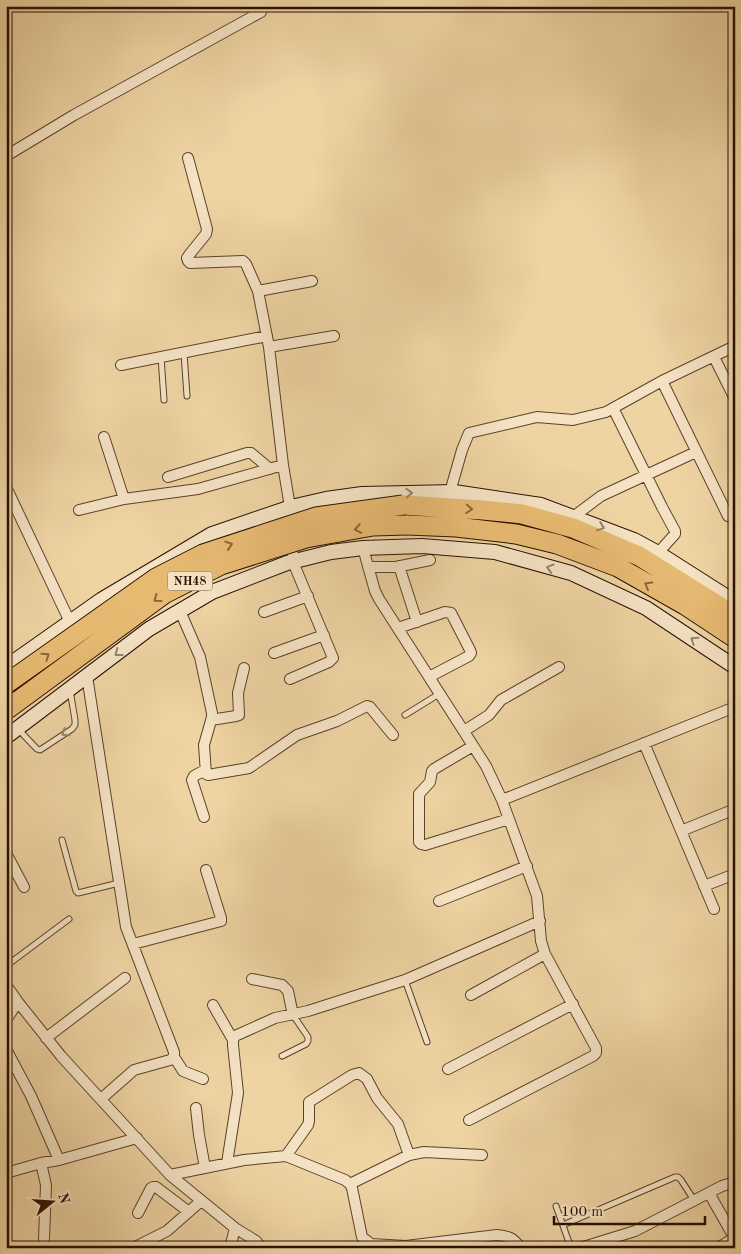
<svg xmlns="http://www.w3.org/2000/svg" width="741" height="1254" font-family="'Old Standard TT',serif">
<rect width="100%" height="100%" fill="#eed3a3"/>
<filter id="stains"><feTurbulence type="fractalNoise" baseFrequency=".004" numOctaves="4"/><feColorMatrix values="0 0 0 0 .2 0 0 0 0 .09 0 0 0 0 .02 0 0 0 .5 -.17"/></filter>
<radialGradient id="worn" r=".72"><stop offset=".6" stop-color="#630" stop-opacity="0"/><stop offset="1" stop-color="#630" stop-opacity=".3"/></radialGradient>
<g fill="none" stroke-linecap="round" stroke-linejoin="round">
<defs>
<path id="lane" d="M184,353l3,43
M161,357l3,43
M405,715l34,-21
M18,729l19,20 3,1 32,-21 3,-4v-5l-5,-30
M62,840l14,51 2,2 41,-10
M6,966l63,-47
M405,980l22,62
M282,1056l24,-12 2,-3v-4l-15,-22
M556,1206l15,42
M563,1225l112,-48h3l3,3 13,20"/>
<path id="street" d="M6,156l68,-41 187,-103
M188,158l19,71 -1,5 -17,21 -2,3 1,3 2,2 53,-2 3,3 12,27 11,56 14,118 8,48
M258,291l54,-10
M269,347l65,-11
M714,357l21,42
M121,365l146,-29
M662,381l66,135
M613,408l49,99 13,24v3l-17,19
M104,437l20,62
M168,477l79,-24h4l19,16
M6,487l64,135
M450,492l12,-42 7,-17 68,-16 36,3 33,-8 56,-31 73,-35
M79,510l45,-11 74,-10 85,-24
M573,517l28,-21 95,-44
M363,548l12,43 4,8 107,167 16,34 35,96 4,45 4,13 51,94v5l-3,3 -124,64
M399,566l18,56
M368,567h28l34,-7
M180,611l20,46 12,56v4l-8,28 2,29 2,1 41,-7 48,-33 40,-14 30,-15 3,1 23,28
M264,612l44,-16
M398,628l47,-16 6,1 19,37 1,3 -2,3 -40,21
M274,653l50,-18
M87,676l39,251 48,125v5l-4,3 -36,10 -33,29
M290,679l39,-17 4,-4 -40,-96 -1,-22
M211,720l25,-4 3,-1 -1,-22 6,-25
M464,731l25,-16 12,-15 58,-33
M644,743l70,166
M473,746l-39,23 -2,2 -2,11 -11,12v48l2,2 4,1 84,-26
M502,800l233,-93
M204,817l-12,-37 2,-4 11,-6
M681,831l54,-22
M6,853l18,34
M704,886l31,-12
M439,901l88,-35
M133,944l88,-23v-3l-15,-48
M252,979l30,6 6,6 5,24
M6,985l12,17 43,54 109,119 65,53 21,13 5,7
M471,995l74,-41
M213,1005l20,35
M6,1020l12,-18
M46,1038l79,-60
M6,1049l25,47 28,64
M174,1057l9,14 20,8
M448,1069l125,-65
M196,1108l3,27 6,33
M286,1156l22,-31 1,-4v-19l43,-27 7,-2 8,6 10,19 21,26 11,31
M41,1163l5,22 -2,54
M227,1163l11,-70 -5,-48v-5l2,-4 40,-18 33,-7 97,-31 135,-59
M6,1173l35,-10 18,-3 78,-22
M170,1175l74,-15 42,-4 59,24 5,4 2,4 10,49 9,7 35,2 91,-11c12,1 16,3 24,13
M350,1184l59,-29 15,-3 58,3
M709,1193l26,46
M138,1213l13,-25 2,-1h3l33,25
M133,1248l34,-17 34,-30
M230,1248l5,-20
M580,1248l55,-17 87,-45 13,-4
M718,1248l16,-10"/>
<path id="secondary" d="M6,667l95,-67 111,-66 79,-27 35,-8 36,-5 92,-2 87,13 93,35 24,13 77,49
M6,737l143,-108 63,-37 75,-29 44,-11 32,-4 59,-2 73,6 76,21 75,35 89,59"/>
<path id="highway" d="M403,505l80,5 39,4 51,14 66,28 96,60
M407,525l49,2 60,7 41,10 61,23 67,38 50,33"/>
</defs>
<!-- lane casing -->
<use href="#lane" stroke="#5a422a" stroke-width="7"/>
<!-- street casing -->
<use href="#street" stroke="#5a422a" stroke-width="12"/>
<!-- secondary casing -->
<use href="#secondary" stroke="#281102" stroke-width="16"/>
<!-- highway casing -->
<use href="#highway" stroke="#281102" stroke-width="21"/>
<!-- lane -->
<use href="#lane" stroke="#f4e2c3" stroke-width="5"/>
<!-- street -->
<use href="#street" stroke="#f4e2c3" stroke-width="10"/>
<!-- secondary -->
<use href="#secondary" stroke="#f4e2c3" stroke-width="14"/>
<!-- highway -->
<use href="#highway" stroke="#e7ba72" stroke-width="19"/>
<defs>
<path id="highway-bridge" d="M6,684l150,-106 47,-24 113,-37 87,-12
M6,710l158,-116 57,-29 85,-27 67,-12 34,-1"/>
</defs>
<!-- highway-bridge casing -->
<use href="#highway-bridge" stroke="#281102" stroke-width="21" stroke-linecap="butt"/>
<!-- highway-bridge -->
<use href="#highway-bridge" stroke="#e7ba72" stroke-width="19"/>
</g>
<!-- one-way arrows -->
<defs><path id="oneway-chevron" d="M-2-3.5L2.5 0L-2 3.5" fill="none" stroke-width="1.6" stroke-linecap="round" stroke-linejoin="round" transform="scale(1.25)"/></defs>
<g stroke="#98846c">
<use href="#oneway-chevron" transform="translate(409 493) rotate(-2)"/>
<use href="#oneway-chevron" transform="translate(601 527) rotate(21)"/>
<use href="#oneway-chevron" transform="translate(550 568) rotate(-164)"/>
<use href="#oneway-chevron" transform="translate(694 640) rotate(-146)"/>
<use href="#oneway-chevron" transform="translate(118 653) rotate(143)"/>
<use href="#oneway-chevron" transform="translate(65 733) rotate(145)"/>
</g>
<g stroke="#88663a">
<use href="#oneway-chevron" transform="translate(469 509) rotate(4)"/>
<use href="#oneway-chevron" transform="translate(358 529) rotate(170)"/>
<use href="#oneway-chevron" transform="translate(229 545) rotate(-18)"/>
<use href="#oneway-chevron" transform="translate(648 585) rotate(-150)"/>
<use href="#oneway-chevron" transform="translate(157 599) rotate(144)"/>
<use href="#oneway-chevron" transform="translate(46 656) rotate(-35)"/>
</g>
<g text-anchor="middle" stroke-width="4" stroke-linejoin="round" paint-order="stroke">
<!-- shield labels -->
<rect fill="#f4e2c3" stroke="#65503c" stroke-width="1" x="167.5" y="571.5" width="45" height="19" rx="4"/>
<g font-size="12" font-weight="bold" fill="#281102">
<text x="190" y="585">NH48</text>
</g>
</g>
<!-- margin -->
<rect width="741" height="1254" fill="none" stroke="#eed3a3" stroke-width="25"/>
<rect x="8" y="8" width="726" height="1239" fill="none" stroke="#281102" stroke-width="2.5"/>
<rect x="12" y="12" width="716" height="1229" fill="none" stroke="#281102"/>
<!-- north arrow -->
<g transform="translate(52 1202) rotate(73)" stroke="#f4e2c3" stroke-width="4" paint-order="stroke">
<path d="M0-4L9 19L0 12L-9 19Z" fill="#281102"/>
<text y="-8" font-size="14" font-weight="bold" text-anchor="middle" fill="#281102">N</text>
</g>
<!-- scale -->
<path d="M554 1216v8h151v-8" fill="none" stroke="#281102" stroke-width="2.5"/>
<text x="561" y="1216" font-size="15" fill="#281102" stroke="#f4e2c3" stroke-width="4" paint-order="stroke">100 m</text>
<rect width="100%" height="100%" filter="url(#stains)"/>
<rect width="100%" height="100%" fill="url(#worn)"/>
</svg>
